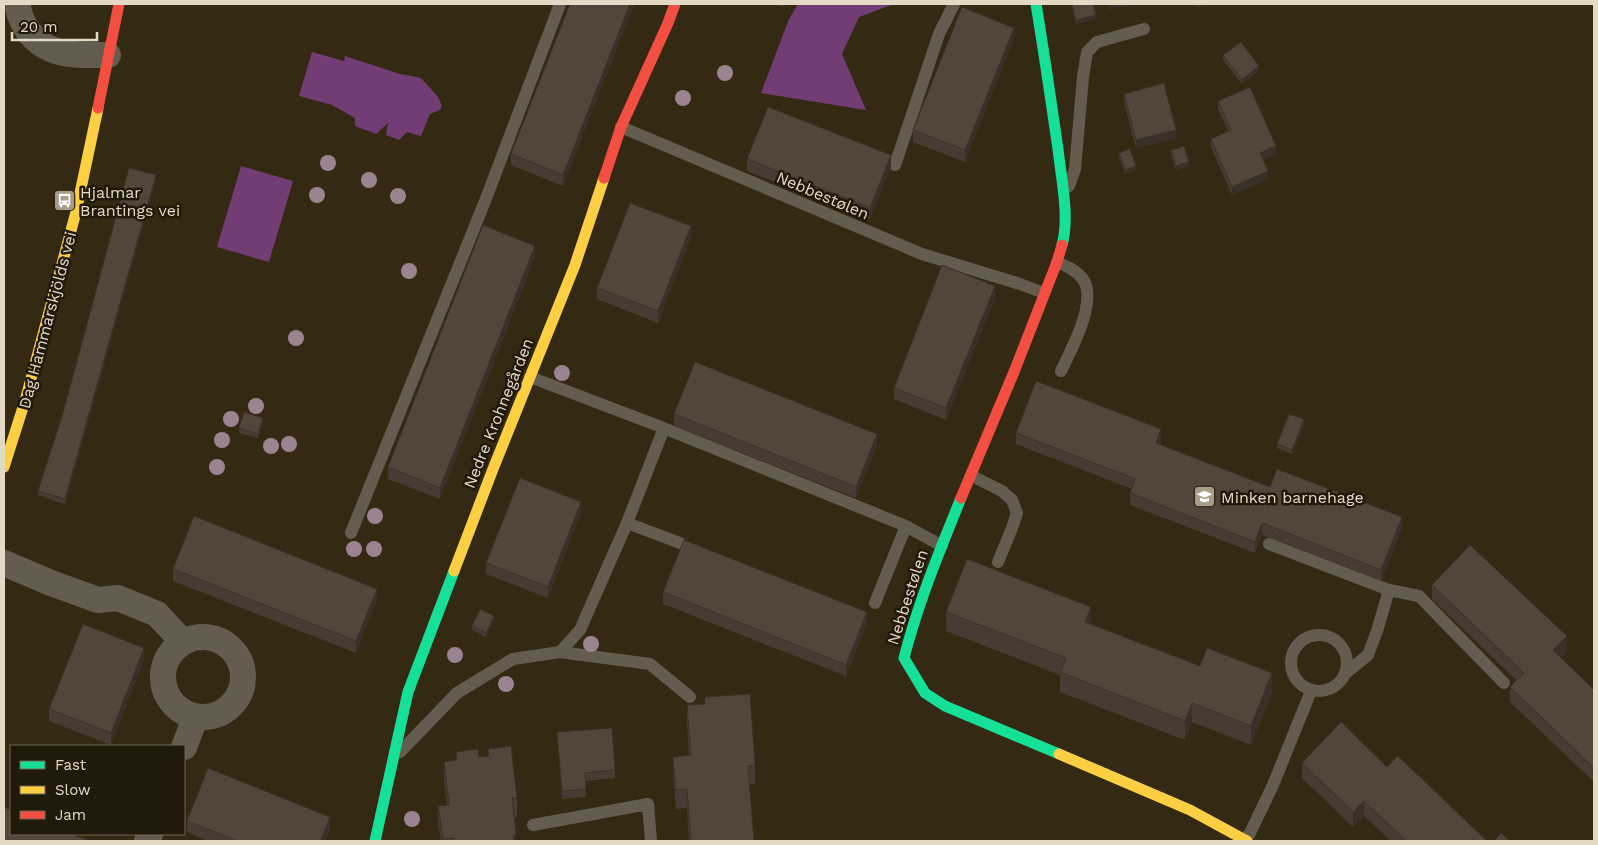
<svg xmlns="http://www.w3.org/2000/svg" width="1598" height="845" font-family="'Work Sans',sans-serif">
<rect width="100%" height="100%" fill="#342a14"/>
<!-- green -->
<path fill="#723d74" d="M798,4h96l-35,13 -17,37 24,56 -105,-17 28,-74z
M312,52l32,9 1,-5 55,18 21,4 17,19 4,9 -2,4 -10,4 -9,22 -14,-4 -8,8 -13,-5 2,-12 -12,11 -21,-8v-8l-23,-13 -33,-9z
M241,166l52,15 -24,81 -52,-15z"/>
<g fill="none" stroke-linecap="round" stroke-linejoin="round">
<!-- lane -->
<path stroke="#645d4f" stroke-width="12" d="M621,127l301,127 98,30 24,9
M895,165l44,-131 15,-30
M1069,186l6,-17 8,-92 4,-25 10,-10 47,-13
M1057,262c9,4 19,8 26,17 15,22 -12,71 -22,92
M530,377l126,48 250,101 36,20
M972,476l30,15 10,9 5,13 -5,15 -14,34
M627,523l53,20
M351,533l134,-332 75,-197
M1269,544l120,46 30,6 85,87
M875,603l31,-77
M1291 663a28 28 0 1 1 56 0a28 28 0 1 1-56 0Z
M560,652l20,-22 47,-107 37,-95
M1347,672l21,-17 9,-24 12,-41
M400,752l57,-59 56,-34 47,-7 90,12 40,33
M533,825l115,-21 3,37
M1245,840l5,-7 23,-48 38,-94"/>
<!-- street -->
<path stroke="#645d4f" stroke-width="26" d="M18,4c0,8 3,15 7,22 19,32 51,29 83,29
M4,563l47,20 47,17 20,-2 39,16 26,28
M163 677a40 40 0 1 1 80 0a40 40 0 1 1-80 0Z
M184,747l12,-31
M147,841l3,-7"/>
<!-- fast -->
<path stroke="#16e098" stroke-width="11" d="M1036,4c8,48 15,97 22,145 3,29 12,68 4,96
M961,498c-21,52 -43,105 -57,160l21,35 20,13 114,48
M375,841l33,-149 46,-121"/>
<!-- slow -->
<path stroke="#ffcf43" stroke-width="11" d="M4,467l21,-66 51,-189 22,-104
M454,571l39,-102 82,-204 29,-87
M1059,754l131,56 57,31"/>
<!-- jam -->
<path stroke="#f24e42" stroke-width="11" d="M98,108l21,-104
M604,178l17,-51 47,-104 7,-19
M961,498l53,-126 43,-110 5,-17"/>
</g>
<!-- trees -->
<g fill="#9c8390">
<circle cx="725" cy="73" r="8"/>
<circle cx="683" cy="98" r="8"/>
<circle cx="328" cy="163" r="8"/>
<circle cx="369" cy="180" r="8"/>
<circle cx="317" cy="195" r="8"/>
<circle cx="398" cy="196" r="8"/>
<circle cx="409" cy="271" r="8"/>
<circle cx="296" cy="338" r="8"/>
<circle cx="562" cy="373" r="8"/>
<circle cx="256" cy="406" r="8"/>
<circle cx="231" cy="419" r="8"/>
<circle cx="222" cy="440" r="8"/>
<circle cx="289" cy="444" r="8"/>
<circle cx="271" cy="446" r="8"/>
<circle cx="217" cy="467" r="8"/>
<circle cx="375" cy="516" r="8"/>
<circle cx="354" cy="549" r="8"/>
<circle cx="374" cy="549" r="8"/>
<circle cx="591" cy="644" r="8"/>
<circle cx="455" cy="655" r="8"/>
<circle cx="506" cy="684" r="8"/>
<circle cx="412" cy="819" r="8"/>
</g>
<!-- wall -->
<path fill="#473c33" d="M570,4l-7,182 -52,-21v-11z
M774,4h10l-1,3z
M1071,4h22l3,15 -20,5z
M1014,39l-49,123 -52,-20v-12z
M1223,55l36,15 -17,14 -19,-24z
M1124,94l52,44 -40,10 -12,-46z
M1218,101l58,53 -13,6 5,19 -36,16 -21,-48v-8l17,-8 -10,-22z
M1171,150l18,16 -13,4 -5,-15z
M1119,153l17,17 -11,4 -6,-17z
M747,159l144,7 -21,53 -123,-48z
M156,179l-91,325 -27,-9v-4l25,-78z
M691,238l-33,85 -61,-24v-11z
M535,257l-95,242 -52,-20v-12z
M995,298l-49,122 -52,-21v-11z
M674,414l203,31 -21,53 -182,-72z
M263,422l-5,16 -19,-5v-5z
M1304,424l-12,30 -15,-6v-4z
M1016,433l145,8 -1,4 110,42 132,42 -21,52 -119,-46 -7,18 -125,-48v-12l2,-4 -116,-45z
M581,513l-33,85 -62,-24v-11z
M173,569l204,31 -21,53 -183,-72z
M1432,585l135,66 -7,6 34,33v92l-84,-80v-15l6,-7 -84,-81z
M663,592l204,32 -21,52 -183,-72z
M946,612l145,12 109,42 72,27 -21,52 -59,-23 -7,18 -125,-48v-17l-114,-44z
M494,620l-8,17 -14,-7v-4z
M144,659l-33,86 -62,-24v-12z
M705,697l50,68v19l-6,1 5,56h-65l-2,-33 -11,1 -3,-33v-19l16,-2 -2,-31v-19l18,-1z
M557,732l58,38v8l-30,3 1,16 -24,2z
M488,749l29,49v19h-3l2,24h-75l-3,-16v-19l9,-1 -3,-24v-19l12,-2v-8l23,5 9,-1z
M1302,763l85,4 100,74h-96l-27,-25 -11,11 -51,-49z
M187,821l143,8 -5,12h-116l-22,-9z"/>
<!-- shaded-wall -->
<path fill="#393129" d="M630,4h5l-72,182v-11z
M1109,4h28l-28,6z
M1196,4h15l-15,4z
M1096,15v4l-20,5v-4z
M1014,28v11l-49,123v-12z
M1259,66v4l-17,14v-4z
M1176,130v8l-40,10v-8z
M1276,146v8l-16,7v-8z
M891,155v11l-21,53v-11z
M1189,162v4l-13,4v-4z
M1136,166v4l-11,4v-4z
M1268,171v8l-36,16v-8z
M156,175v4l-91,325v-5z
M691,226v12l-33,85v-12z
M535,246v11l-95,242v-11z
M995,286v12l-49,122v-12z
M263,418v4l-5,16v-4z
M1304,419v5l-12,30v-4z
M1161,429v12l-5,14v-12z
M877,434v11l-21,53v-11z
M581,502v11l-33,85v-11z
M1402,517v12l-21,52v-11z
M1262,523v12l-7,18v-11z
M377,589v11l-21,53v-12z
M1091,607v19l-6,-4z
M867,612v12l-21,52v-11z
M494,616v4l-8,17v-4z
M1567,636v15l-14,14v-15z
M144,648v11l-33,86v-12z
M1272,673v20l-21,52v-19z
M1192,703v19l-7,18v-19z
M1364,801v15l-11,11v-15z
M330,817v12l-5,12h-5z
M516,833v8h-3v-5z"/>
<!-- building -->
<path fill="#52463b" stroke="#393129" d="M570,4h60l-67,171 -52,-21z
M1072,4h21l3,11 -20,5z
M962,7l52,21 -49,122 -52,-20z
M1241,42l18,24 -17,14 -19,-25z
M1164,83l12,47 -40,10 -12,-46z
M1250,87l26,59 -16,7 8,18 -36,16 -21,-48 20,-9 -13,-29z
M768,107l123,48 -21,53 -123,-49z
M1184,146l5,16 -13,4 -5,-16z
M1130,149l6,17 -11,4 -6,-17z
M129,168l27,7 -91,324 -27,-8 25,-78z
M630,203l61,23 -33,85 -61,-23z
M483,225l52,21 -95,242 -52,-21z
M942,265l53,21 -49,122 -52,-20z
M695,362l182,72 -21,53 -182,-73z
M1036,381l125,48 -5,14 114,44 7,-18 125,48 -21,53 -119,-47 -7,19 -125,-49 5,-14 -119,-46z
M244,412l19,6 -5,16 -19,-6z
M1289,414l15,5 -12,31 -15,-6z
M520,478l61,24 -33,85 -62,-24z
M194,516l183,73 -21,52 -183,-72z
M684,540l183,72 -21,53 -183,-73z
M1470,545l97,91 -14,14 41,40v78l-84,-81 14,-14 -92,-88z
M967,559l124,48 -6,15 115,44 7,-18 65,25 -21,53 -59,-23 -7,18 -125,-49 6,-14 -120,-46z
M480,609l14,7 -8,17 -14,-7z
M83,624l61,24 -33,85 -62,-24z
M750,694l5,71 -7,1 6,75h-63l-4,-52 -11,1 -3,-33 18,-2 -4,-50 18,-1v-7z
M1341,722l46,45 11,-11 89,85h-81l-42,-40 -11,11 -51,-49z
M612,728l3,42 -30,3 1,16 -24,2 -5,-59z
M511,746l6,52h-5l4,35 -3,3 1,5h-60v-3l-11,1 -5,-33 11,-1 -5,-43 13,-2 -1,-8 22,-3 1,8 10,-1 -1,-7z
M208,768l122,49 -10,24h-83l-50,-20z
M4,807l7,3v24h60l19,7h-86z
M1501,833l9,8h-16z"/>
<!-- icons -->
<defs>
<symbol id="bus-square" viewBox="-11 -11 22 22"><rect x="-9" y="-9" width="18" height="18" rx="4" fill="#a69c87" stroke="#211909"/><path d="M-5-6H5V4H4V6H2V4H-2V6H-4V4H-5ZM-3.5-4V0h7V-4ZM-3.5 1.2v1.5H-2V1.2ZM2 1.2v1.5H3.5V1.2Z" fill="#fff"/></symbol>
<symbol id="school-square" viewBox="-11 -11 22 22"><rect x="-9" y="-9" width="18" height="18" rx="4" fill="#a69c87" stroke="#211909"/><path d="M0-5L7-2L0 1L-7-2ZM-4 1L0 2.5L4 1V4Q0 6-4 4Z" fill="#fff"/></symbol>
</defs>
<g fill-rule="evenodd">
<use href="#bus-square" x="52" y="188" width="25" height="25"/>
<use href="#school-square" x="1192" y="484" width="25" height="25"/>
</g>
<g text-anchor="middle" stroke-width="5" stroke-linejoin="round" paint-order="stroke">
<!-- poi labels -->
<g font-size="16" fill="#e4d9c5" stroke="#211909" text-anchor="start">
<text x="80" y="198">Hjalmar<tspan x="80" dy="18">Brantings vei</tspan></text>
<text x="1221" y="503">Minken barnehage</text>
</g>
<!-- street labels -->
<g font-size="16" fill="#e4d9c5" stroke="#211909">
<text transform="translate(823 195) rotate(23)" y="6">Nebbestølen</text>
<text transform="translate(47 320) rotate(-75)" y="6">Dag Hammarskjölds vei</text>
<text transform="translate(498 413) rotate(-68)" y="6">Nedre Krohnegården</text>
<text transform="translate(907 597) rotate(-72)" y="6">Nebbestølen</text>
</g>
</g>
<!-- border -->
<rect width="1598" height="845" fill="none" stroke="#e4d9c5" stroke-width="10"/>
<!-- legend -->
<rect x="10" y="745" width="175" height="90" fill="#211909" stroke="#6f6654"/>
<rect x="20" y="761" width="25" height="8" fill="#16e098" stroke="#6f6654"/>
<text x="55" y="770" font-size="15" fill="#e4d9c5">Fast</text>
<rect x="20" y="786" width="25" height="8" fill="#ffcf43" stroke="#6f6654"/>
<text x="55" y="795" font-size="15" fill="#e4d9c5">Slow</text>
<rect x="20" y="811" width="25" height="8" fill="#f24e42" stroke="#6f6654"/>
<text x="55" y="820" font-size="15" fill="#e4d9c5">Jam</text>
<!-- scale -->
<path d="M12 32v8h85v-8" fill="none" stroke="#e4d9c5" stroke-width="2.5"/>
<text x="20" y="32" font-size="15" fill="#e4d9c5" stroke="#211909" stroke-width="4" paint-order="stroke">20 m</text>
</svg>
